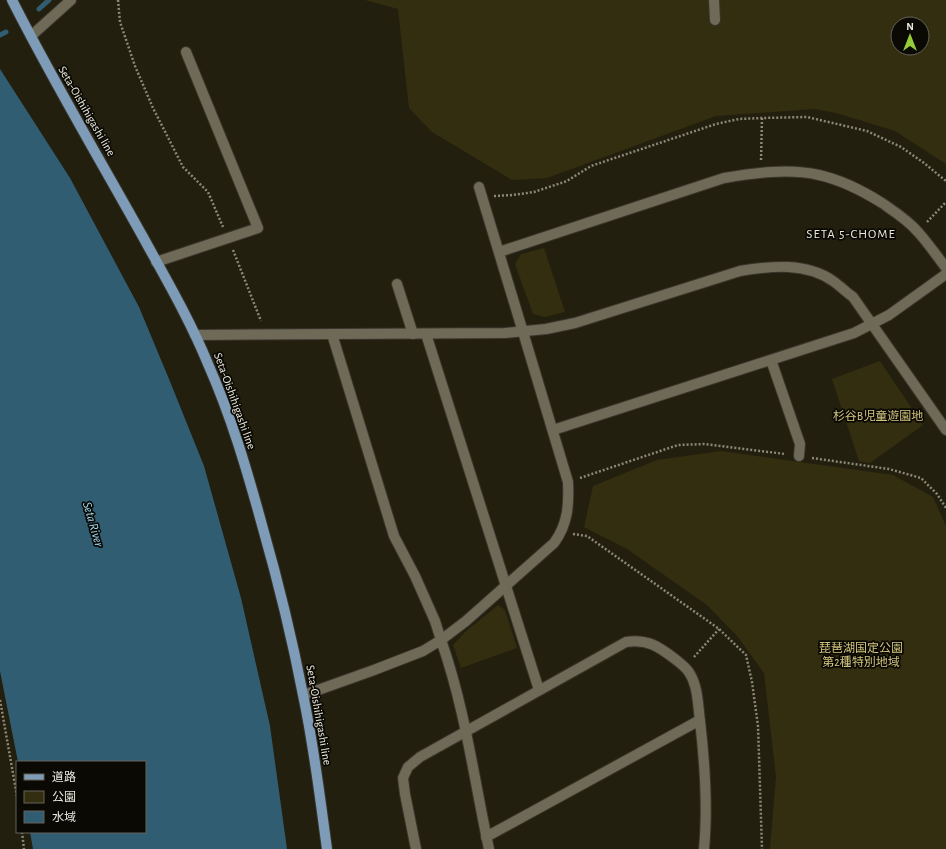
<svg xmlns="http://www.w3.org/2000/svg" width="946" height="849" font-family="'Alegreya Sans','Noto Sans JP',sans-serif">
<rect width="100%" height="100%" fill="#221f0e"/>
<!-- green -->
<path fill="#342e10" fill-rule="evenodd" d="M365,0h581v164l-51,-33 -59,-18 -21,-4 -99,7 -169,62 -35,2 -80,-48 -23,-24 -11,-99zM898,24h24v24h-24z
M544,248l21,64 -20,5 -12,-3 -18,-50 6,-10z
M880,361l43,64 -53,38 -11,-2 -27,-82z
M721,451l172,24 40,22 13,29v323h-176l6,-72 -12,-104 -26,-36 -31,-32 -80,-56 -43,-22 9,-41 64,-26z
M498,605l7,5 12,38 -56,20 -8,-23 12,-13z"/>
<!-- water -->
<path fill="#315d73" d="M0,69l70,109 69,129 30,72 35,87 37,132 29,128 17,123h-254l-3,-17h115v-70h-127l-18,-91z"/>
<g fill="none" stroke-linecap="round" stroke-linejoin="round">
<!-- stream -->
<path stroke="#315d73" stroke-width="5" d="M39,9l10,-9
M0,35l6,-3"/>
<defs>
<path id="minor" d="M714,0l1,20
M31,36l40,-36
M479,187l44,145
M499,252l225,-74c31,-5 64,-10 95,-3 22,5 44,16 63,28 13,9 26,17 36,29 10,11 19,24 28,36
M156,262l102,-34 -72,-176
M397,284l16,50
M332,334l62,202 21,40 20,45 6,19
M426,334l113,356
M771,360l29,84 -1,12
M553,430l301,-97 35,-18 57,-41
M486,837l214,-117
M416,849l-11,-55 -2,-16 5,-11 12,-10 206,-115c22,-3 32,4 49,17 6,5 12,9 15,15 8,13 8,32 10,47 5,43 8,86 4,128"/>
<path id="tertiary" d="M195,335l310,-2 41,-4 29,-6 165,-52c31,-5 66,-9 93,10 7,5 13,11 20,16l93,133
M441,640c24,68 33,139 48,209
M304,695l70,-25 49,-19 18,-11 25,-19 88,-78c14,-19 15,-38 14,-61l-45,-150"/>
<path id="primary" d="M12,0c41,81 87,158 131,237 23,42 47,83 65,127 23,52 39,106 54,161 16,56 30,113 41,170 11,51 17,103 24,154"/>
</defs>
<!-- minor casing -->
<use href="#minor" stroke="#39362d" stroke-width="12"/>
<!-- tertiary casing -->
<use href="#tertiary" stroke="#39362d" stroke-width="12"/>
<!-- primary casing -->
<use href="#primary" stroke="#39362d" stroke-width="12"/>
<!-- path -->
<path stroke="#8b887a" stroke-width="2.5" stroke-dasharray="2 2" stroke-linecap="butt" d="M118,0l2,22 15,44 18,42 30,59 25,25 15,35
M761,160l1,-42
M494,196l19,-1 21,-3 33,-11 24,-15 125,-42 23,-5 23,-1 45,-1 60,14 34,16 23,16 22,18
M927,222l19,-20
M233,250l28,71
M812,458l77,11 32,9 16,16 9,14
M580,478l98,-33 27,-1 80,10
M573,534l14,2 118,83 14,10 27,26 6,27 6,44 4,123
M694,657l25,-28
M0,700l17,96
M22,832l2,17"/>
<!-- minor -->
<use href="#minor" stroke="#6e6a57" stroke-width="10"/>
<!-- tertiary -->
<use href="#tertiary" stroke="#6e6a57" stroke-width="10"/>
<!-- primary -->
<use href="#primary" stroke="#7e9cb7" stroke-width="10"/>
</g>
<g text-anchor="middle" stroke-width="3.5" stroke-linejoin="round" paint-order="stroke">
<!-- street labels -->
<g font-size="12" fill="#eceadf" stroke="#0a0903">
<text transform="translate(87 111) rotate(60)" y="4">Seta-Oishihigashi line</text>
<text transform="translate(235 401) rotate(70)" y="4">Seta-Oishihigashi line</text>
<text transform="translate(319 715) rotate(80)" y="4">Seta-Oishihigashi line</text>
</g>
<!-- park labels -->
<g font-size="12" fill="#d3c47f" stroke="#0a0903">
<text x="878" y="420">杉谷B児童遊園地</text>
<text x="861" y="652">琵琶湖国定公園<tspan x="861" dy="14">第2種特別地域</tspan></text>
</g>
<!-- neighbourhood labels -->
<g font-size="13" letter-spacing="1" fill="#eceadf" stroke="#0a0903">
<text x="851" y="238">SETA 5-CHOME</text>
</g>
<!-- water labels -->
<g font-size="13" font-style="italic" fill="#9fd8f7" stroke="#0a0903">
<text transform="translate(94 524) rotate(74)" y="5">Seta River</text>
</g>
</g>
<!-- legend -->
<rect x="16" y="761" width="130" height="72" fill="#0a0903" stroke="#64635b"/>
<rect x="24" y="774" width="20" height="6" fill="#7e9cb7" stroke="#64635b"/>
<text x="52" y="781" font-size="12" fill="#eceadf">道路</text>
<rect x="24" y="791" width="20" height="12" fill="#342e10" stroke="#64635b"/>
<text x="52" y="801" font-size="12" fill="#eceadf">公園</text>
<rect x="24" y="811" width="20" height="12" fill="#315d73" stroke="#64635b"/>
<text x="52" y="821" font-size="12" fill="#eceadf">水域</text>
<!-- north arrow -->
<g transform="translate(910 36)"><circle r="19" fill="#0a0903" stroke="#64635b"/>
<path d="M0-3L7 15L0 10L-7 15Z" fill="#96cc39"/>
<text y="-6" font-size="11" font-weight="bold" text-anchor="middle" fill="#eceadf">N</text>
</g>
</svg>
